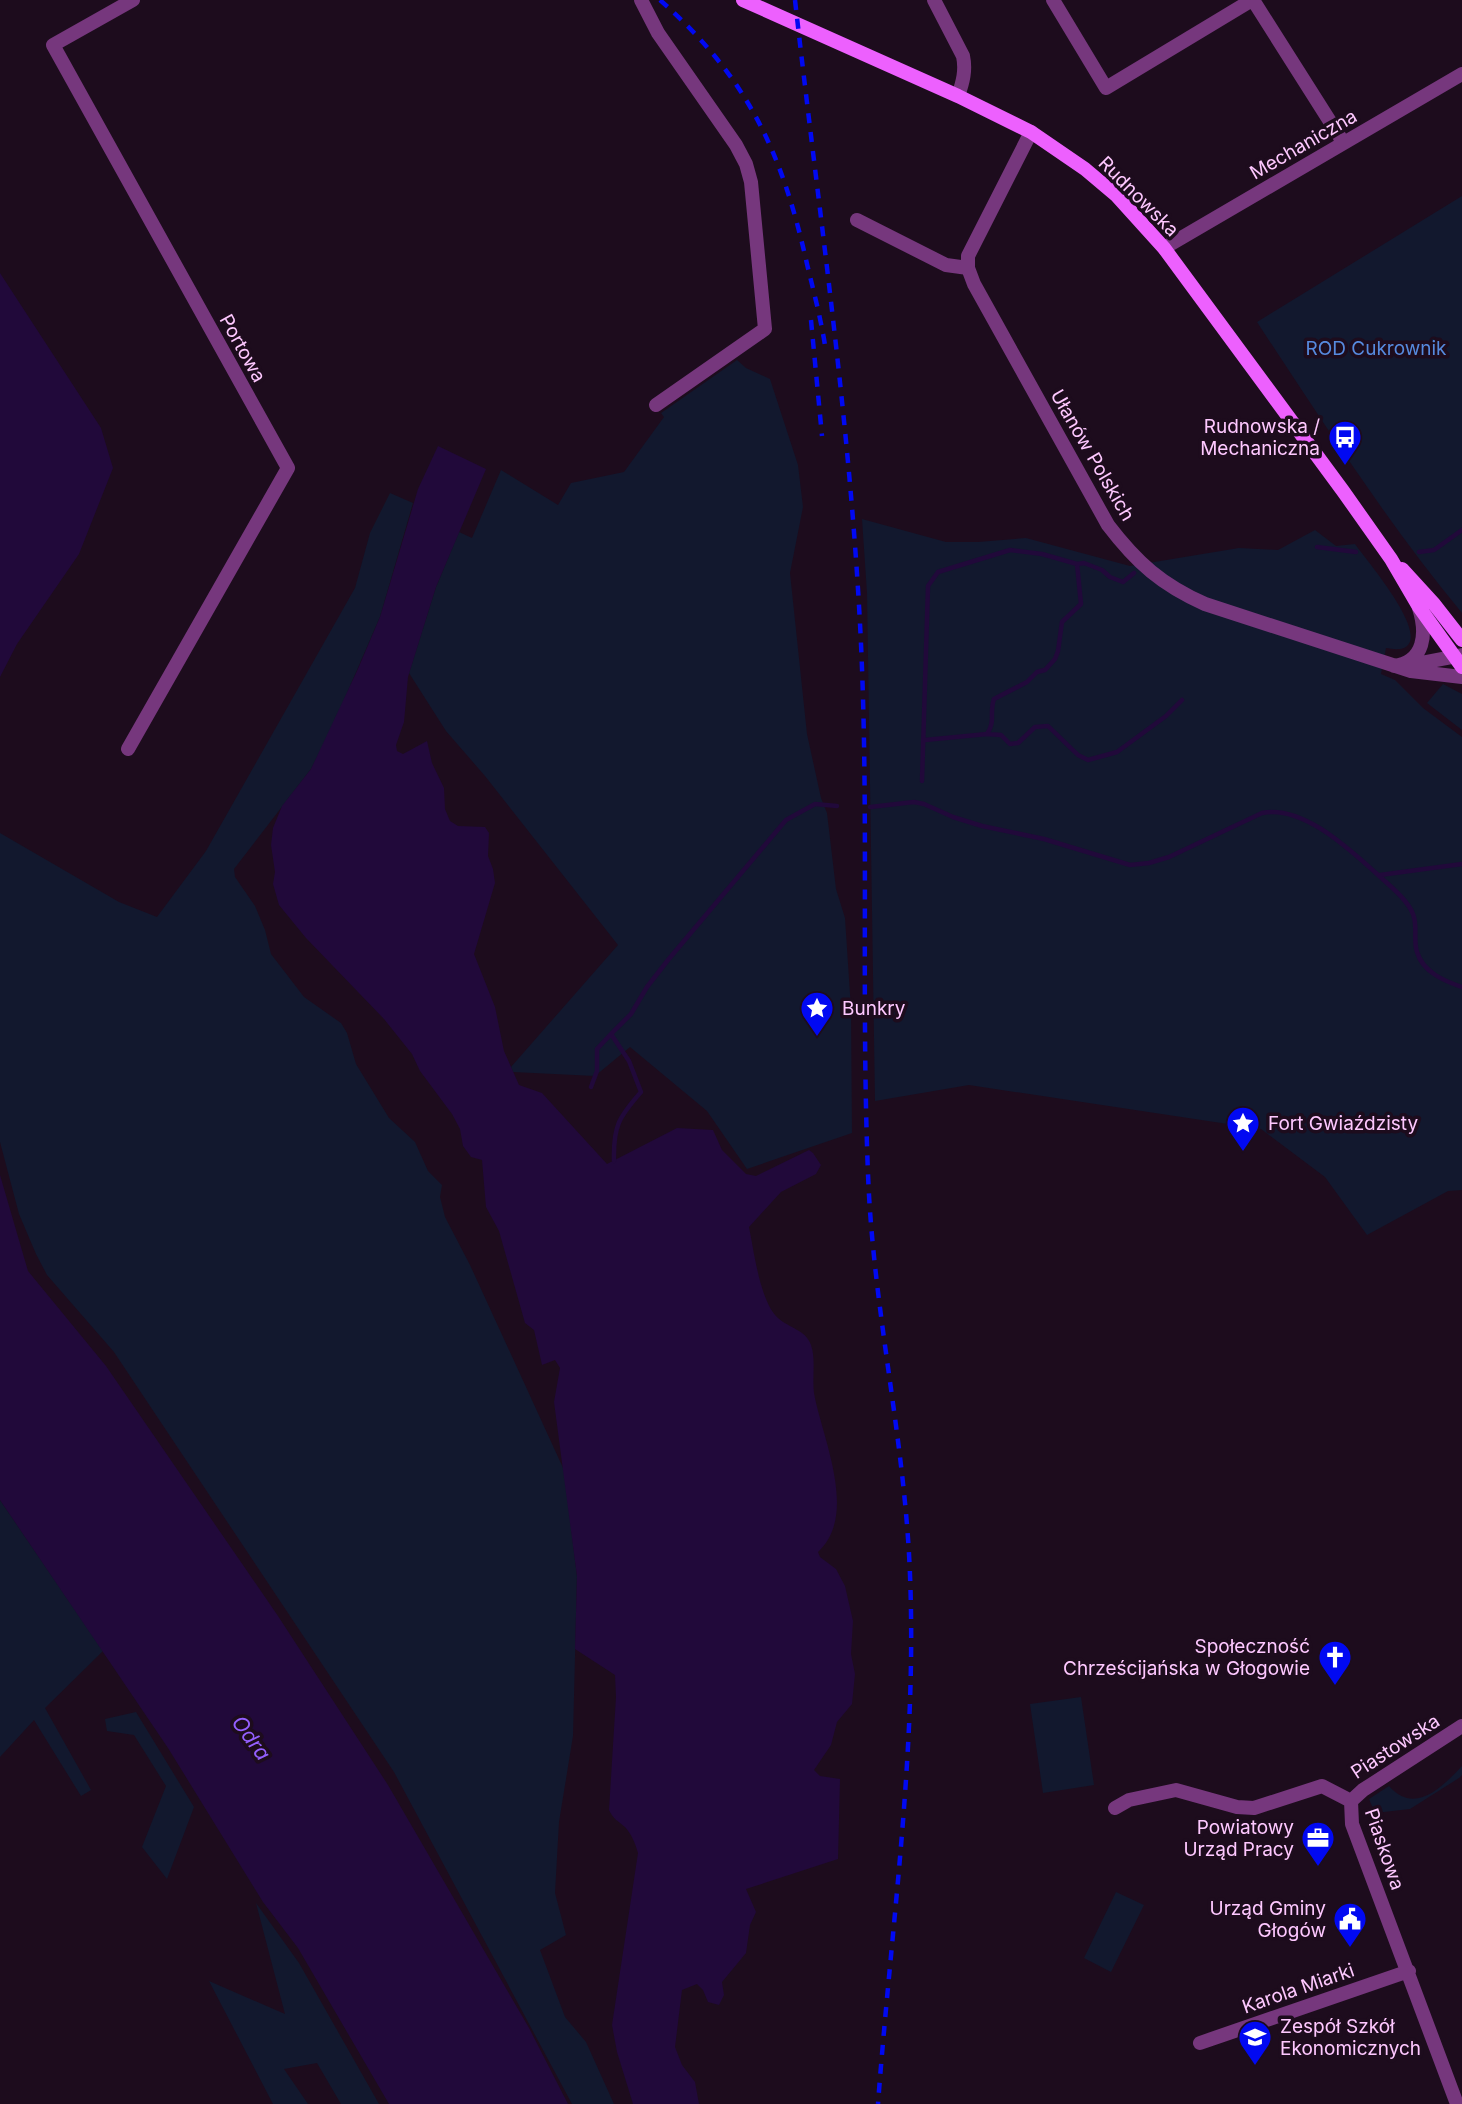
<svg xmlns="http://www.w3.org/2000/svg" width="1462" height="2104" font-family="Inter,sans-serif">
<rect width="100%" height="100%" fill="#1d0c1d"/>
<!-- green -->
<path fill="#12182e" d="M1462,196v417c-76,-92 -140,-192 -205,-291z
M737,360l9,8 24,11 28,86 5,42 -13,66 17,161 14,64 6,15 9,76 9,29 6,91 1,124 -105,36 -40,-58 -77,-64 -35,29 -82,-4 -2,-5 107,-122 -133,-169 -39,-45 -37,-58 27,-86 23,-55 13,6 29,-68 57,35 13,-22 53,-11 40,-55 -3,-4z
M390,493l23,10 -33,114 -46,106 -23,46 -77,100 1,8 20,29 10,24 6,24 33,43 37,26 6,10 9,31 33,54 26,24 13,29 14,14 -2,12 5,20 25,48 94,205 13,106 -4,160 -14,86 -4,71 11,42 -26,15 25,67 21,25 28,62h-42l-178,-332 -280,-420 -67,-77 -11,-21 -17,-40 -19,-72v-309l119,69 38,15 49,-66 149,-263 15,-55z
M862,519l84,23h32l48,-4 104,28 109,-18 39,2 37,-20 21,16 19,-2c12,17 69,83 53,101 -5,6 -15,4 -22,3l-5,26 14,6 28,28 39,29v453l-14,1 -81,44 -42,-58 -64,-48 -292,-44 -94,16 -8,-508z
M1443,684l19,10v36l-35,-27z
M0,1500l103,151 -58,57 46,82 -10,6 -47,-76 -34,37z
M1081,1697l13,88 -51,8 -13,-89z
M136,1712l58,95 -27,72 -25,-32 24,-61 -32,-51 -27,-4 -2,-12z
M1462,1766v9l-3,3 -49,31 -35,4 -6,-14 20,-13c26,30 54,0 73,-20z
M1116,1892l28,13 -33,67 -27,-14z
M256,1903l43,60 80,141h-38l-24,-41 -33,6 24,35h-35l-64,-123 76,33z"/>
<!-- water -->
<path fill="#21093a" d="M0,273l101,155 12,40 -34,86 -62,90 -17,33z
M438,446l48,23 -50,118 -28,90 -4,45 -8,23 1,6 6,3 24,-13 5,22 12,25 1,21 5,12 8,5 27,1 4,6 -1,23 5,13 2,14 -21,71 21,53 9,44 15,34 23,8 65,71 70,-36 36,2 9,20 24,24 10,2 53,-26 4,3 8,12 -5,9 -35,18 -32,35c5,24 11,75 29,91 11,10 28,12 33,27 5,14 1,33 3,48 8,45 45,121 4,159l2,5 16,12 9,17 8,35 -2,33 4,20 -3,30 -15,18 -6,23 -17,25 6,6 20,3 -2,80 -92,30 10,23 -6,13 -4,28 -24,29 2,13 -5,10 -11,-3 -5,-12 -6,-6 -15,6 -7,57 7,18 13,17 4,22h-66l-16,-52 -5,-27 26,-172c-3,-10 -6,-18 -13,-26 -7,-6 -12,-8 -16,-17l7,-113 -1,-22 -40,-26 2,-73 -23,-174 6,-34 -5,-8 -13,5 -8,-35 -9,-7 -26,-92 -13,-24 -4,-47 -11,-3 -8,-11 -3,-17 -8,-15 -32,-43 -8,-17 -28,-35 -78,-81 -27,-33 -6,-21 2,-12 -4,-27 2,-17 9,-22 29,-37 46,-98 23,-54 38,-128z
M0,1175l28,96 78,95 172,250 110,169 141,243 39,76h-179l-91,-156 -35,-46 -95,-154 -168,-248z"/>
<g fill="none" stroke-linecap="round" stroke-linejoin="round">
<!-- stream -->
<path stroke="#21093a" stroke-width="4.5" d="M1317,547l39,5
M1419,552l15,-2 28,-20
M987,734l14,1 9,9 8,-1 17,-16 13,-1 30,29 10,5 29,-8 49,-36 16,-16
M925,740l62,-6c9,-13 2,-21 7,-35l33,-17 10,-10 8,-2 10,-11 3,-8 4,-29 19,-18 -4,-40
M922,781l6,-195 10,-14 72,-22 32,4 35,10 7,-1 18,7 8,7 13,5 11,-9
M870,807l44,-5 10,2 29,13 29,9 62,13 86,26 19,-2 20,-6 93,-44c41,-8 87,36 115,61 12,11 30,25 36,40 5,12 0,26 4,38 6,20 27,29 45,35
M1380,875l82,-11
M591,1087l6,-16v-22l14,-15
M614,1161c-1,-35 5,-44 27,-69l-12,-31 -18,-27 20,-20 16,-27 21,-27 118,-140 29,-16 22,2"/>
<!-- minor -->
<path stroke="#76377d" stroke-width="14" d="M641,0l17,33 78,112 10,19 5,18 14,147 -109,76
M934,0l29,56c3,14 0,26 -5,40
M1053,0l53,88 146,-88
M1253,0l90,142
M1031,132l-63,124v12l6,16 134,241c29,38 54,60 97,79l206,67 51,6
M857,220l89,45 22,3
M1164,248l298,-174
M1394,666c31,-4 33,-33 25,-58
M1405,666l57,-11
M128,749l160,-281 -235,-423 80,-45
M1351,1801l1,23 105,280
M1351,1801l12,-11 99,-64
M1115,1808l14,-8 47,-10 61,17 17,1 68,-22 29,15
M1200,2043l209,-72"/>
<!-- secondary -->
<path stroke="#ed60fe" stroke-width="14" d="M743,0l215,96 73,36 54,37 32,27 47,52 179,243 48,68 28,48 43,60
M1402,569l32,35 28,36"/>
<!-- rail -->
<path stroke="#0109f2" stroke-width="4.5" stroke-dasharray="10 9" stroke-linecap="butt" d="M660,0c88,78 122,152 147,264 7,29 15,59 19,88
M795,0c24,214 56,428 66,644 8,176 0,353 7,530 5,135 37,266 42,401 7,177 -19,353 -32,529
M811,320l11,116"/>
</g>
<!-- icons -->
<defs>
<symbol id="bus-pin" viewBox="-11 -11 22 30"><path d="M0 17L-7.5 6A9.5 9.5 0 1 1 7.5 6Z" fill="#0109f2" stroke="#1d0c1d"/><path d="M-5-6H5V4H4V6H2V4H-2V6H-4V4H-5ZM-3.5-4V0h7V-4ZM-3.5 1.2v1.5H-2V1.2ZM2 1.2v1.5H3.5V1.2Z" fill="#fff"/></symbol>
<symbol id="sight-pin" viewBox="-11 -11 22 30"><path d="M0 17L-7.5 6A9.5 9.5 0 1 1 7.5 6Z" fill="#0109f2" stroke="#1d0c1d"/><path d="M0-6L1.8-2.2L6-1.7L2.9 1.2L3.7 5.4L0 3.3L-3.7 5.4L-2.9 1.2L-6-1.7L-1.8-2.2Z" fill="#fff"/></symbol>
<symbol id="church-pin" viewBox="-11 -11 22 30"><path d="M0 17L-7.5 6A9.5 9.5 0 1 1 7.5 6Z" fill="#0109f2" stroke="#1d0c1d"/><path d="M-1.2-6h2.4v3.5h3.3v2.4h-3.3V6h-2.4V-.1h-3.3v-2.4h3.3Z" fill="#fff"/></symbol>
<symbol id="office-pin" viewBox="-11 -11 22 30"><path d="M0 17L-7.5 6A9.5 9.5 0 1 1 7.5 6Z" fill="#0109f2" stroke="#1d0c1d"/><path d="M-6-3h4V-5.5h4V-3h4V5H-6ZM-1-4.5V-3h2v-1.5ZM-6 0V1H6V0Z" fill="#fff"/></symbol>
<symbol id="civic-pin" viewBox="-11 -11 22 30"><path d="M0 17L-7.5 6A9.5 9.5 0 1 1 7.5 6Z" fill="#0109f2" stroke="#1d0c1d"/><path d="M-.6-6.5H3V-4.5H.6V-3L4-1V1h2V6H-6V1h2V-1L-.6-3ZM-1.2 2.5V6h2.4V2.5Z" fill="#fff"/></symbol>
<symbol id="school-pin" viewBox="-11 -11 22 30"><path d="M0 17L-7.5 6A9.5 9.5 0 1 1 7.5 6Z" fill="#0109f2" stroke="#1d0c1d"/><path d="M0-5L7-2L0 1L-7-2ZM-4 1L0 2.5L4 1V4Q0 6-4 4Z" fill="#fff"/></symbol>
</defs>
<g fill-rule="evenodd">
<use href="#bus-pin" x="1326" y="418" width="38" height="52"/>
<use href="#sight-pin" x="798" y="989" width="38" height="52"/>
<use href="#sight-pin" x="1224" y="1104" width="38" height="52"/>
<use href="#church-pin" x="1316" y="1638" width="38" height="52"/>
<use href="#office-pin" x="1299" y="1819" width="38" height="52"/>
<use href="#civic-pin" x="1331" y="1900" width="38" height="52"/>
<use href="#school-pin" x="1236" y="2018" width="38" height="52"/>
</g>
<g text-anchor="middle" stroke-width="7" stroke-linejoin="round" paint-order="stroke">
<!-- street labels -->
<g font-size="19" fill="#fec8ff" stroke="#1d0c1d">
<text transform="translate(1303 144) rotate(-30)" y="7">Mechaniczna</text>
<text transform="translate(1139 196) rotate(45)" y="7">Rudnowska</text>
<text transform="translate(243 348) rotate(61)" y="7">Portowa</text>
<text transform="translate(1093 455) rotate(60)" y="7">Ułanów Polskich</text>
<text transform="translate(1395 1746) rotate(-33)" y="7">Piastowska</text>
<text transform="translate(1385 1849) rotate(71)" y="7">Piaskowa</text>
<text transform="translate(1298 1988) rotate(-19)" y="7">Karola Miarki</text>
</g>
<!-- park labels -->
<g font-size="19" fill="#568ade" stroke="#1d0c1d">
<text x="1376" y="355">ROD Cukrownik</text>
</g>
<!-- poi labels -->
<g font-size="19" fill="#fec8ff" stroke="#1d0c1d" text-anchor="end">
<text x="1320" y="433">Rudnowska /<tspan x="1320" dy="22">Mechaniczna</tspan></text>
<text x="842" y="1015" text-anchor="start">Bunkry</text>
<text x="1268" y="1130" text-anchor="start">Fort Gwiaździsty</text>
<text x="1310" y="1653">Społeczność<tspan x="1310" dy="22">Chrześcijańska w Głogowie</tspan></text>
<text x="1294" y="1834">Powiatowy<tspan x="1294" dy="22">Urząd Pracy</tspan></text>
<text x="1326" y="1915">Urząd Gminy<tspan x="1326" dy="22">Głogów</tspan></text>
<text x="1280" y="2033" text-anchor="start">Zespół Szkół<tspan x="1280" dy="22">Ekonomicznych</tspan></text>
</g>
<!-- water labels -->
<g font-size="21" font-style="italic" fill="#945ffe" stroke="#1d0c1d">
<text transform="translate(251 1738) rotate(54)" y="7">Odra</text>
</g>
</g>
</svg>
